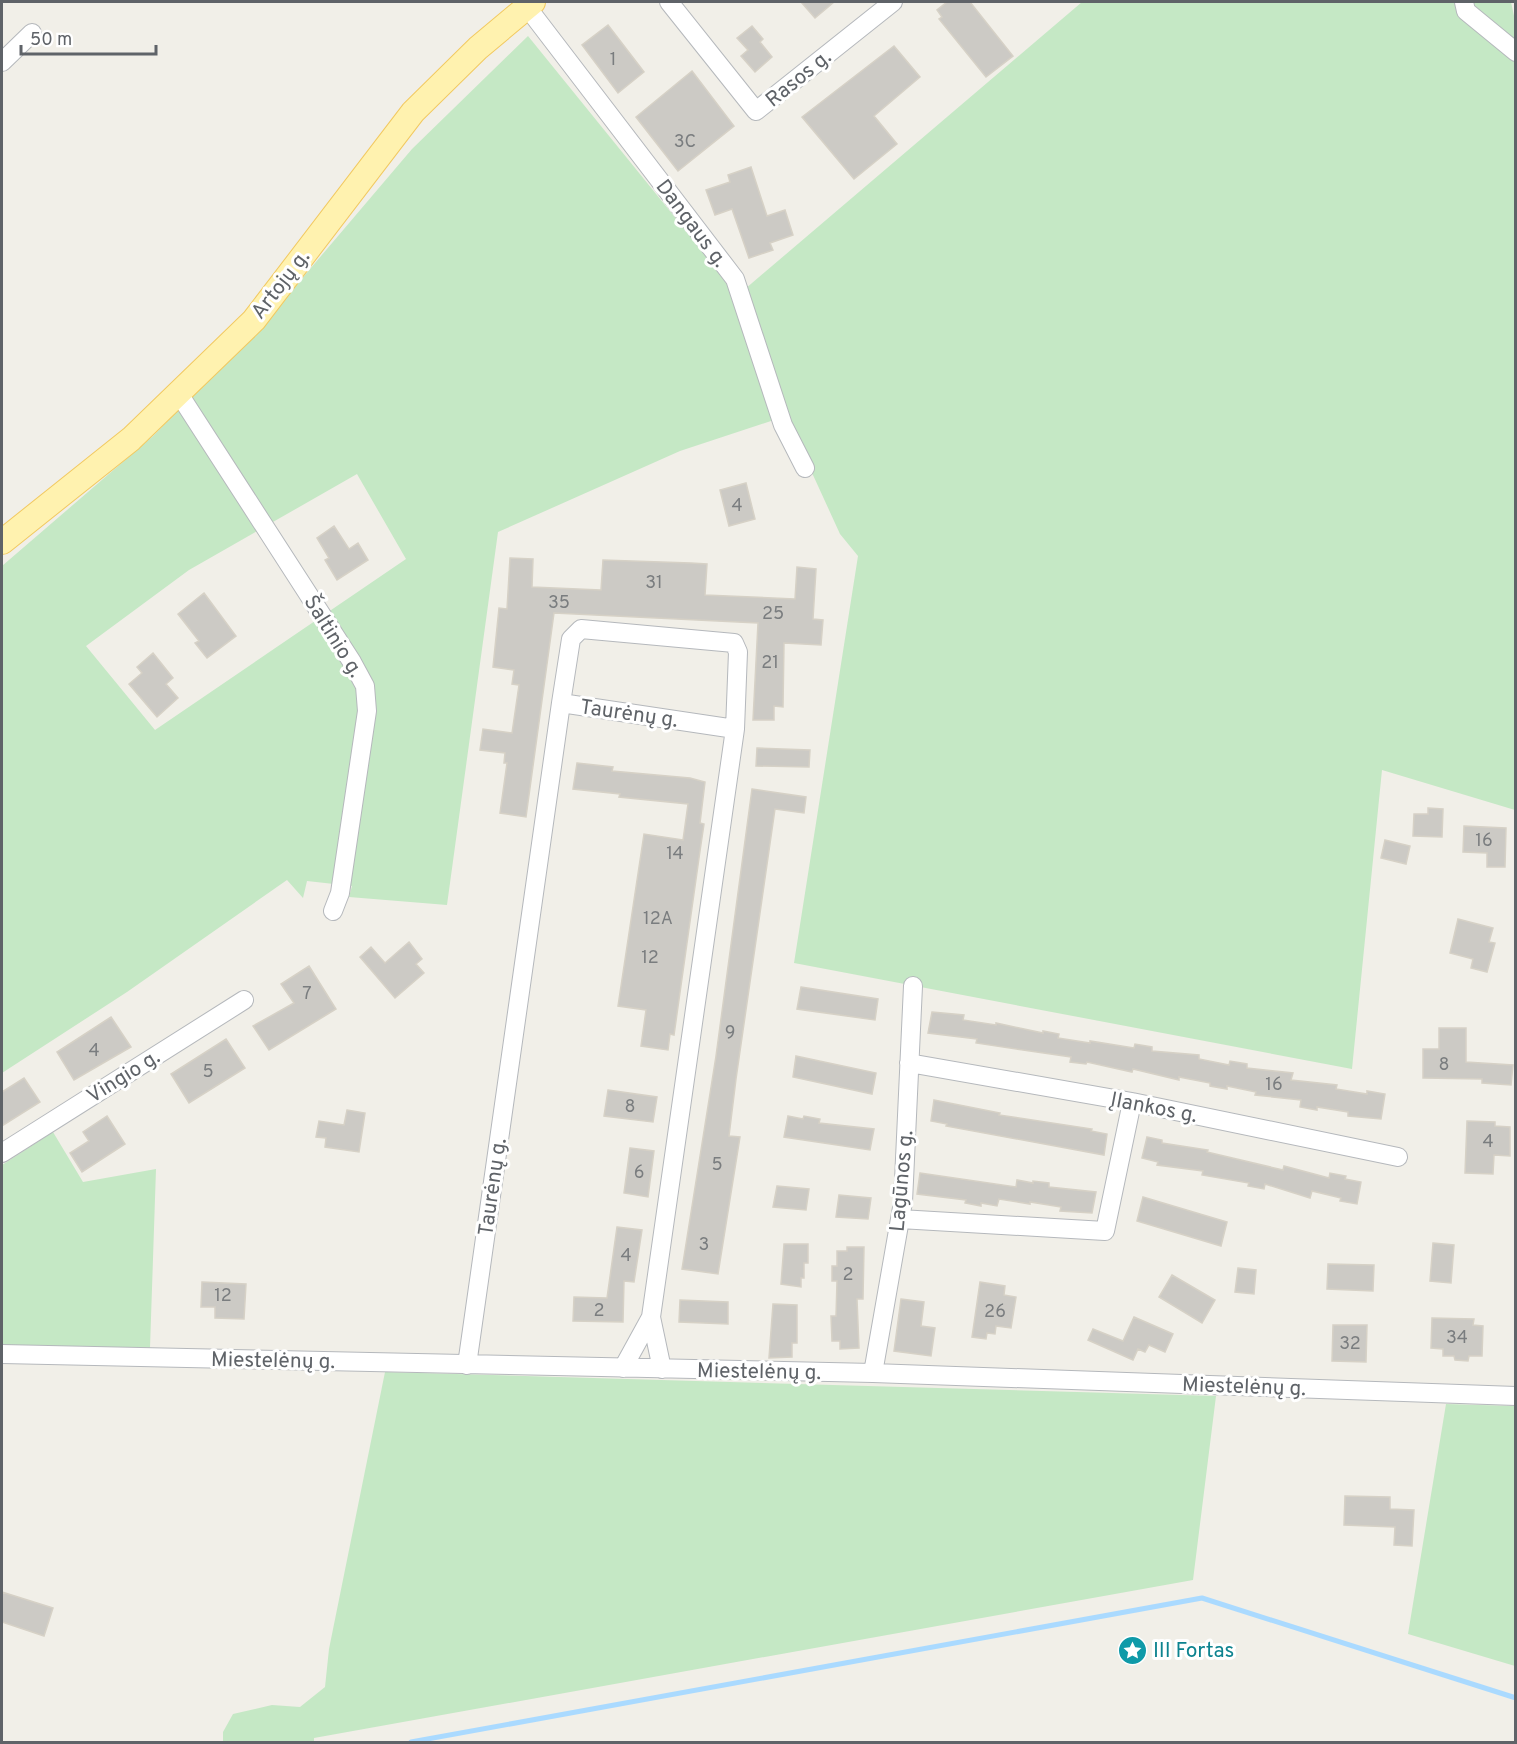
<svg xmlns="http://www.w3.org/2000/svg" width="1517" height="1744" font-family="Overpass,sans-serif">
<rect width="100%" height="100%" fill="#f1efe8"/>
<!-- green -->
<path fill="#c5e8c5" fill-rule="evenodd" d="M1082,2h429l5,23 -1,785 -133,-40 -30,299 -558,-106 64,-407 -18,-22 -54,-118 -106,35 -182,81 -51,373 -98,-8 3,-11 -45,-5 -4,17 -16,-18 -160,112 -125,81v-507l151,-130 117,-120 142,-167 116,-113 210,259zM357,474l49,85 -251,171 -69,-84 103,-76z
M53,1132l30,50 73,-13 -6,179 -148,-2v-181z
M385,1372l831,24 -23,184 -879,158v4h-91v-10l10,-18 39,-9 28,2 25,-20 4,-38z
M1446,1404l69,2v260l-107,-32z"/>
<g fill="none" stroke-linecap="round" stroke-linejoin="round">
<!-- stream -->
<path stroke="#aadaff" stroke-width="5" d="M411,1742l791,-144 314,100"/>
</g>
<!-- building -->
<path fill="#cccac5" stroke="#d6d1c6" stroke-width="1.5" d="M801,2h33l-19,16z
M947,2h23l43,54 -27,21 -47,-58 3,-2 -5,-7z
M608,25l36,47 -26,21 -36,-48z
M752,26l11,13 -3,3 12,15 -17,15 -14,-16 7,-6 -11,-12z
M894,46l26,31 -46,39 23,28 -43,35 -52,-62z
M692,71l42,55 -56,45 -42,-54z
M751,167l16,49 18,-6 8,25 -23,8 3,7 -24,8 -17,-49 -17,6 -9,-25 24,-8 -2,-7z
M746,483l9,36 -26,7 -9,-36z
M334,526l15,23 9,-6 10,17 -31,20 -12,-20 4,-2 -12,-20z
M510,558l23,1 -1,28 69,3 2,-30 88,3 16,1 -2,31 90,4 2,-32 19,2 -3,50 10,1 -2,25 -37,-2 -1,64 -9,-1v14h-21l5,-97 -204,-10 -28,204 -26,-4 7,-50h-3l1,-10 -25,-3 3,-21 29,4 7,-48 -7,-1 2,-14 -21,-3 6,-59 8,1z
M204,593l32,43 -29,22 -12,-15 4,-2 -21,-27z
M153,653l20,25 -7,6 12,14 -21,19 -28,-33 13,-11 -5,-6z
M757,748l53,2 -1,17 -53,-1z
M577,763l36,4 -1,4 78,7 15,4 -5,41 4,1 -4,27 -26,184 -4,-1 -2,16 -27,-4 5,-36 -28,-4 26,-172 39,6 5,-36 -69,-7 1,-3 -47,-5z
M752,789l54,8 -2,16 -29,-4 -39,270 -7,57 11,1 -22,137 -36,-5 34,-213z
M1428,808l15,1 -1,28 -29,-1 1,-22h14z
M1464,826l42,2 -1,39h-18v-14l-24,-1z
M1385,840l25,6 -4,18 -25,-6z
M1458,919l35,9 -4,14 6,1 -8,29 -16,-4 2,-9 -23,-6z
M409,942l13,17 -6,5 8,9 -29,25 -35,-41 11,-10 14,16z
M309,966l27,43 -67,41 -16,-24 41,-23 -13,-19z
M801,987l77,12 -3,21 -78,-11z
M932,1012l32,3 -1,5 33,5v-2l47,10v-2l16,3 -1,4 32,5v-2l44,7 1,-4 17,3v4l47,4v4l30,6 1,-4 17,3v4l46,5 -2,7 46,5 -1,4 31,5v-3l18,3 -4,25 -33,-3v-4l-31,-5v3l-17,-3 1,-7 -46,-5 1,-3 -29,-6v3l-17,-3v-3l-31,-6v3l-46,-11 -1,3 -45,-10 -1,2 -16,-2 1,-5 -95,-14 1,-4 -49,-6z
M111,1017l20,30 -57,33 -17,-28z
M1439,1028h27v34l47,3 -2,20 -29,-2v-4l-59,-1v-29h16z
M226,1039l19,29 -56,35 -18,-29z
M796,1056l80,17 -4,21 -79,-17z
M24,1078l16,24 -38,24v-34z
M608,1090l49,7 -4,25 -49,-6z
M934,1100l66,13 -1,2 93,14 -1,2 16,3 -3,21 -158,-29 1,-2 -16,-3z
M347,1110l18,3 -6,39 -34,-5 1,-9 -10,-1 3,-16 25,4z
M107,1116l18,28 -43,28 -12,-19 19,-12 -6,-9z
M788,1116l15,3 1,-3 16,3 -1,4 55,6 -4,21 -86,-13z
M1467,1121l28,1v4l15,1v29l-16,-1 -1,19 -28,-1z
M1147,1137l15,3v3l46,7 -1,2 76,18 1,-4 45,12 1,-5 16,3 -1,3 16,3 -4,22 -17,-3 1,-3 -29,-7 -2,7 -45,-14 -1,5 -16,-3 1,-3 -47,-8 1,-4 -46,-6 1,-3 -16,-4z
M630,1148l24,3 -6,46 -24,-4z
M920,1173l96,14 1,-7 16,3v-2l16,2v4l47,5 -4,21 -32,-2 1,-4 -31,-5v2l-31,-5 -2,7 -16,-3v3l-16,-3 1,-3 -49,-6z
M777,1186l32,3 -3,21 -33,-3z
M839,1195l32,3 -3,21 -32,-2z
M1143,1197l84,25 -6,24 -84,-25z
M617,1227l25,3 -8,52 -10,-1 -1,41 -50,-1 1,-24 33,1z
M1433,1243l21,2 -3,38 -21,-2z
M784,1244h24v19h-4v15h-3v9l-20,-3z
M847,1247h17l-1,52h-6l2,49 -19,1v-8h-8l-1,-25h5l1,-35h-5v-15h5v-15h10z
M1328,1264l46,1 -1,26 -46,-2z
M1238,1268l18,2 -2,24 -19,-2z
M1172,1275l43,25 -13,23 -43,-26z
M202,1282l44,2 -2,35 -29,-1v-11h-14z
M980,1282l25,4 -1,9 12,2 -5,31 -15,-2 -1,8 -8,-1 -1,6 -14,-2z
M901,1299l23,3 -3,24 14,2 -4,28 -37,-5z
M680,1300l48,2v22l-49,-2z
M773,1304l24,1v38h-5v14l-23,1z
M1134,1317l39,17 -8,18 -16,-7 -4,7 -7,-3 -5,11 -45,-20 5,-11 30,12z
M1432,1318l42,1 -1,6 10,1 -1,30h-13l-1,5 -13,-1 -1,-4h-11v-7l-12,-1z
M1333,1325h34l-1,37 -34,-1z
M1345,1496l45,1v12l24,1 -2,36 -18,-1 1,-18 -51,-2z
M2,1592l51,16 -9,28 -42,-14z"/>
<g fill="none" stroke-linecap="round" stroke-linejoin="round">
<defs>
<path id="minor" d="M669,2l87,109 137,-109
M1464,2l2,9 50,41
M527,7l208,272 48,146 22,43
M2,62l30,-29
M179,394l173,268 13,24 2,25 -27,182 -7,18
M561,703l10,-64 10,-10 153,14 4,9 -3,77
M909,1063l223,39 266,55
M2,1153l242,-153
M900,1219l205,12 27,-129
M2,1354l871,19 643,23
M467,1365l94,-662 174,26 -84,588
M623,1368l28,-51 11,52
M873,1373l30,-171 10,-216"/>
<path id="major" d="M2,542l129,-103 123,-119 159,-208 65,-64 55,-46"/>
</defs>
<!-- minor casing -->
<use href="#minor" stroke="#b5b8bc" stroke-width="20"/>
<!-- major casing -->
<use href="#major" stroke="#f2c960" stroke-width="26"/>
<!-- minor -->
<use href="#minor" stroke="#fff" stroke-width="18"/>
<!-- major -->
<use href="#major" stroke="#fff2af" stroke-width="24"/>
</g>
<!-- icons -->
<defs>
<symbol id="sight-disc" viewBox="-11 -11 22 22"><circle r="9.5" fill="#0f9aa8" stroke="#fff"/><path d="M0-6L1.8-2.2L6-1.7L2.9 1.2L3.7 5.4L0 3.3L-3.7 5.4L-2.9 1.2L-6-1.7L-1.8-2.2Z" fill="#fff"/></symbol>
</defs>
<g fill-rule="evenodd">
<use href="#sight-disc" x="1116" y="1634" width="33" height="33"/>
</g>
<g text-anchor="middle" stroke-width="6" stroke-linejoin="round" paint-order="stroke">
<!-- number labels -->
<g font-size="18" fill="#7a7d7f">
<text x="613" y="65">1</text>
<text x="685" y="147">3C</text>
<text x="737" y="511">4</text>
<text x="654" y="588">31</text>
<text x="559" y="608">35</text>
<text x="773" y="619">25</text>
<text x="770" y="668">21</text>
<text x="1484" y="846">16</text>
<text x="675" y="859">14</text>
<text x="658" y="924">12A</text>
<text x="650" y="963">12</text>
<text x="307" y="999">7</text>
<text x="730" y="1038">9</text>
<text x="94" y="1056">4</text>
<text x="1444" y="1070">8</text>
<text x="208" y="1077">5</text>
<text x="1274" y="1090">16</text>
<text x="630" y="1112">8</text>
<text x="1488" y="1147">4</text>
<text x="717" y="1170">5</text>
<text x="639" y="1178">6</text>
<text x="704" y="1250">3</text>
<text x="626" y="1261">4</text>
<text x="848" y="1280">2</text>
<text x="223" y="1301">12</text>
<text x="599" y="1316">2</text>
<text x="995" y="1317">26</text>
<text x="1457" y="1343">34</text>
<text x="1350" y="1349">32</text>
</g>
<!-- street labels -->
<g font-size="21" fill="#5f6368" stroke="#fff">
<text transform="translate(798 78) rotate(-39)" y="7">Rasos g.</text>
<text transform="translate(692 223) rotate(53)" y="7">Dangaus g.</text>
<text transform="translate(280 284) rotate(-52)" y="7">Artojų g.</text>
<text transform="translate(334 636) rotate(58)" y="7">Šaltinio g.</text>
<text transform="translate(629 713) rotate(8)" y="7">Taurėnų g.</text>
<text transform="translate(123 1076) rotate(-32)" y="7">Vingio g.</text>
<text transform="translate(1154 1107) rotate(11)" y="7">Įlankos g.</text>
<text transform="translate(901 1181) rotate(-85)" y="7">Lagūnos g.</text>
<text transform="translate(492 1187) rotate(-82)" y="7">Taurėnų g.</text>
<text transform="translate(273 1360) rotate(1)" y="7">Miestelėnų g.</text>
<text transform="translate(759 1371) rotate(1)" y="7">Miestelėnų g.</text>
<text transform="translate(1244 1386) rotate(2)" y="7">Miestelėnų g.</text>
</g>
<!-- culture labels -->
<g font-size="21" fill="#0d838f" stroke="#fff" text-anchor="start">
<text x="1153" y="1657">III Fortas</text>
</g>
</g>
<!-- border -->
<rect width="1517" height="1744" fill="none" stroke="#5f6368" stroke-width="6"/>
<!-- scale -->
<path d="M21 45v9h135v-9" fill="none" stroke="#5f6368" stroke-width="3"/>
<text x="30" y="45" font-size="18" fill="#5f6368" stroke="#ffffff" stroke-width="4.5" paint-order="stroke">50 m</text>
</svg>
